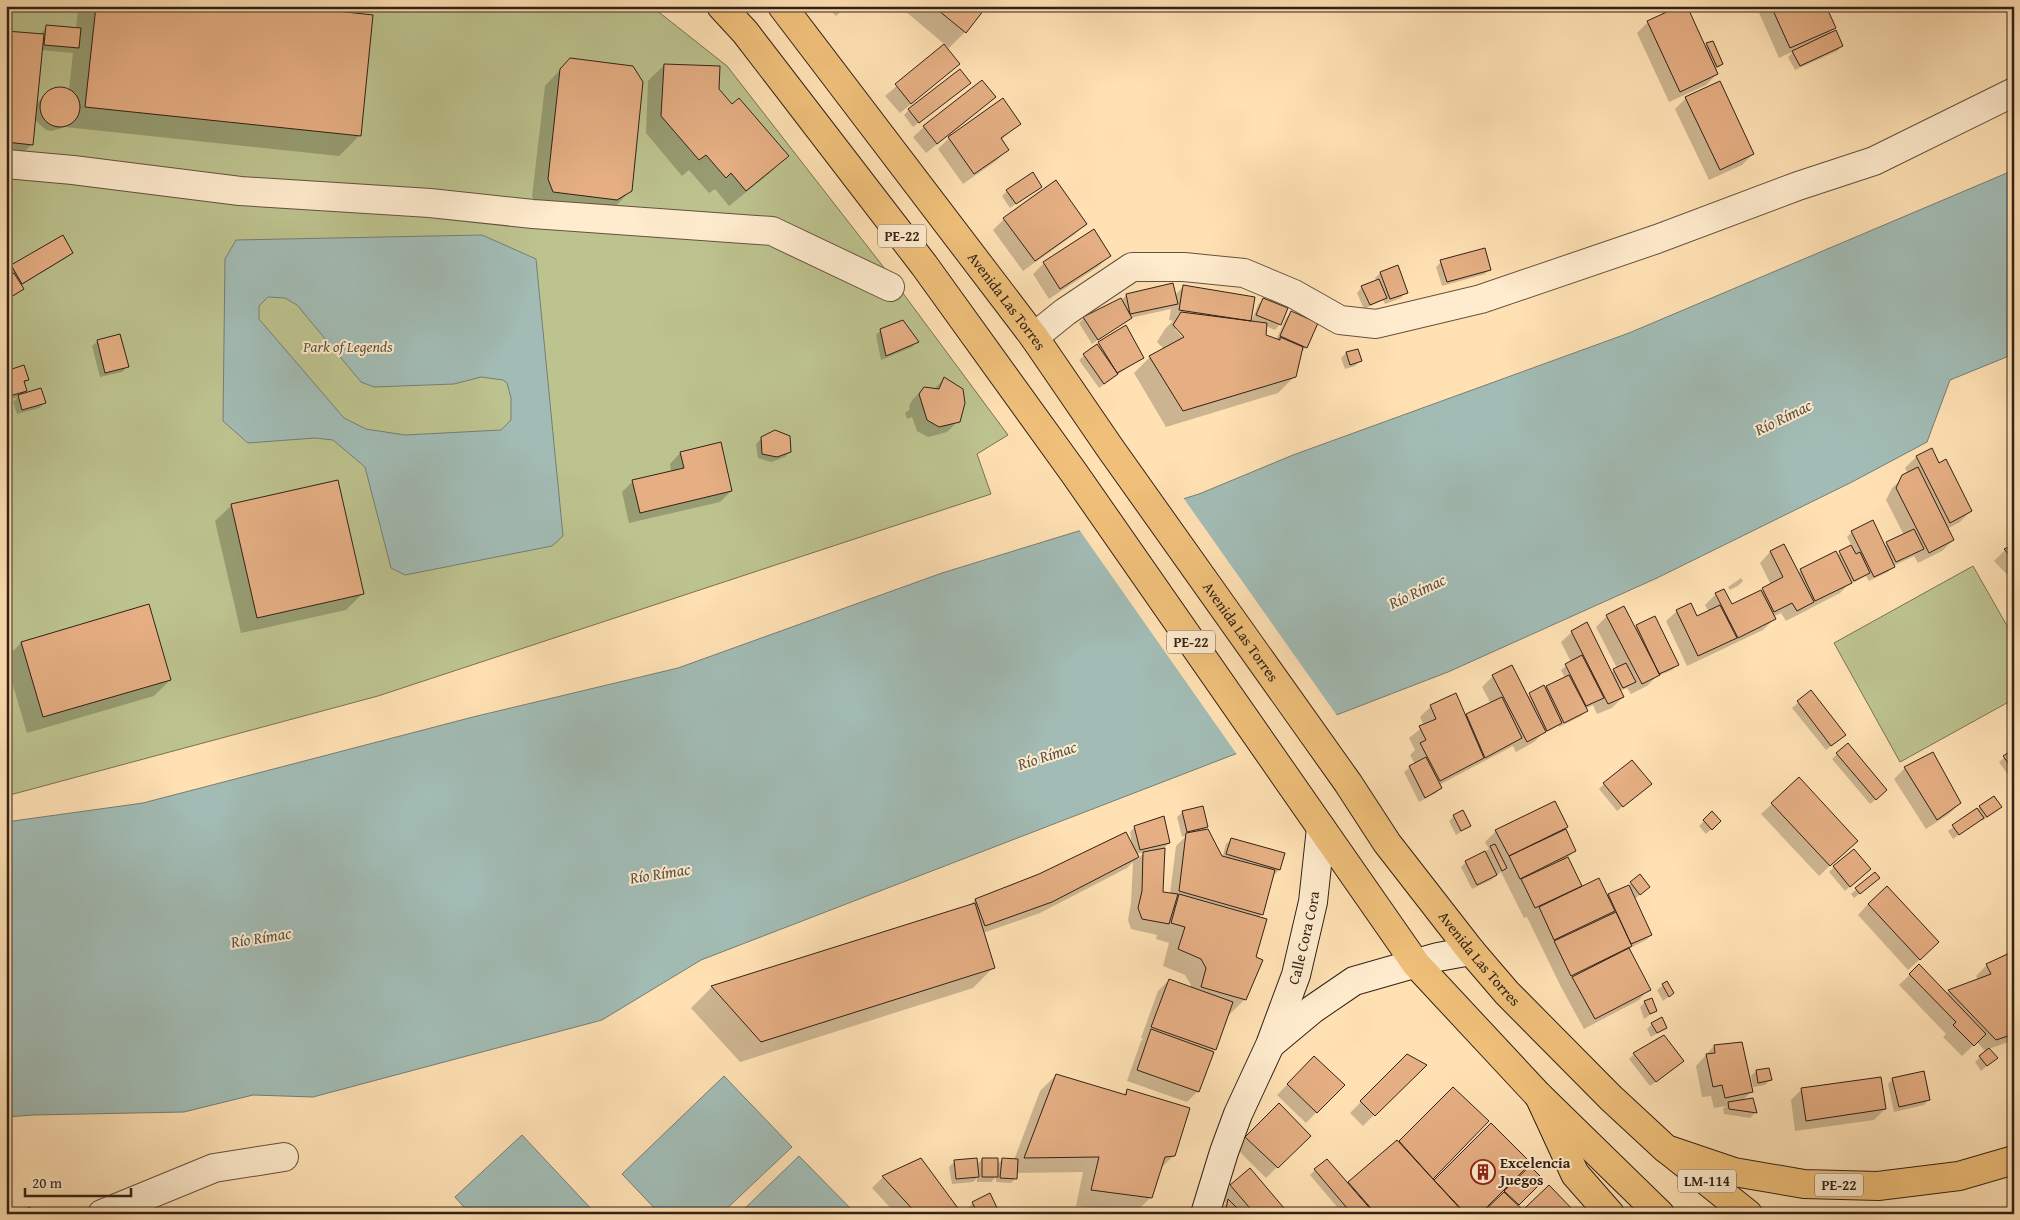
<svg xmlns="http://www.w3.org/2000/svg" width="2020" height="1220" font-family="'Gentium Book Plus',serif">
<rect width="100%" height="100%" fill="#ffe1b4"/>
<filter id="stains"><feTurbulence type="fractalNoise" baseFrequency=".004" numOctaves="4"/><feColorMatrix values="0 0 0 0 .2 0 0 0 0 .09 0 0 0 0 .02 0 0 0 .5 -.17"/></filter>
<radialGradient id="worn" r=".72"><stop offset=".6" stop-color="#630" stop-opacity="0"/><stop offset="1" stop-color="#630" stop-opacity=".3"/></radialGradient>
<!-- green -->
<path fill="#bdc38f" stroke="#787253" d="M6,6h645l76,60 158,203 123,166 -31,19 14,40 -613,202 -372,100z
M1973,566l41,72v61l-114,63 -66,-119z"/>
<!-- water -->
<path fill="#a2bcb5" stroke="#757e76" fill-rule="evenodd" d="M2014,170v184l-64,26 -23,62 -75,40 -195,96 -209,94 -747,288 -99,60 -289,77 -60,-2 -69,17 -150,3 -28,2v-295l137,-19 330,-86 205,-49 264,-95 257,-79 94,-39 336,-122z
M482,235l54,24 27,277 -11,10 -147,29 -14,-7 -26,-101 -32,-27 -18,-2 -67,5 -25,-22 2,-162 11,-19zM268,297l17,1 12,7 64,77 13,5 80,-3 27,-7 22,3 4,3 4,15v22l-10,10 -96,5 -39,-6 -22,-11 -85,-99v-13z
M724,1076l68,71 -71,67h-61l-38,-40z
M522,1135l74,79h-126l-15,-17z
M799,1156l57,58h-117z"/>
<!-- pier -->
<path fill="#ffe1b4" d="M1182,496l156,221 -100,39 -160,-228z"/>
<!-- shadow -->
<path fill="#0003" fill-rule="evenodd" d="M80,6h199l81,129 -21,21 -274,-29 -13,4 -6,-1 -9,-8 -3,-7 -3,30 -20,20h-5v-133l35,3 1,-3 5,-5 29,2 2,-21zM41,50l32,3 -4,37 -14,-2 -5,2 -15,15z
M825,6h21l-10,10z
M899,6h86l-20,26 -16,16z
M1756,6h69l9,22 -8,8 16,10 -5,5 -42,19 -7,-13 6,-6 -15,7z
M1648,22l57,25 2,-2 15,19 -7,6 2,4 -11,11 -37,17 -32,-69z
M944,46l15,18 -59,49 -15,-17z
M570,59l61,131 -16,17 -78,1 -5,-12 13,-110z
M664,65l54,24 14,17 55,50 -16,16 -42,34 -14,-17 -6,4 -20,-23 -7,6 -36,-43 2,-52z
M964,88l-51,39 -9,-12 5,-5z
M995,97l-44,37 1,1 68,-12 -19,17 6,10 -11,11 -33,23 -25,-35 12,-12 -1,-2 -23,18 -13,-16 11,-10z
M1686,98l67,56 -11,11 -33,15 -34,-71z
M1041,186l-31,22 -8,-12 5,-5z
M1004,219l82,4 -11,11 -52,37 -30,-41z
M1093,230l17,25 -11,11 -50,33 -16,-25 11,-11z
M72,253l-6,5 -46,28 2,3 -16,12v-21l4,-3 -3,-6 5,-5z
M1441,262l49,7 -5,5 -43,12 -6,-19z
M1397,267l9,25 -5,6 -16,6 -2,-4 -19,9 -7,-16 5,-6 14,-6 -1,-3 5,-5z
M1183,287l71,11 -3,24 7,-17 5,-6 17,25 -5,6 -9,-4 -1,10 11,4 10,-22 6,-6 14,35 -5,6 -6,23 -17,17 -112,34 -32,-54 16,-16 14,-8 -7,-7 8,-13 8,-8 -4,-1 2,-11 -41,9 -38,26 -13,-21 5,-5 37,-17 5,-6h49zM1175,329h3l11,12 -2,1z
M1126,327l17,30 -44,31 -20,-28 19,-17z
M881,330l36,12 -5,5 -31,13 -5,-25z
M98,341l29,26 -5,5 -22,5 -8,-31z
M1346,353l14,8 -5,5 -10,3 -4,-11z
M6,372l22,8 -4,4 2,7 -5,5 24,7 -6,5 -22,6 -4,-12 5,-5 -12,3z
M944,379l14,42 -11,11 -19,5 -11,-6 -5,-14 -5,2 -2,-6 5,-4 -1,-3 4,-7 11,-11 10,1z
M762,438l28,13 -5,6 -14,5 -13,-4 -2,-14z
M1931,450l8,15 32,46 -11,11 -13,7 6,11 -11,11 -24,12 -4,-7 -21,10 -5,6 -19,9 -3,-5 -19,10 -7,7 -54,28 -5,-8 -8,4 1,2 -11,11 -76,36 -21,-45 11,-10 20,6 12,-5 -4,-7 11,-11 15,12 29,-14 11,-7 -11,-22 10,-11 13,-6 14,27 39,-20 1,2 15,-9 -5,-9 5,-5 32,14 20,-11 -18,-35 6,-12 16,-14 -3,-6 11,-11z
M680,453l51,38 -11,11 -91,21 -7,-31 11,-11 38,-9 -1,-8z
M232,505l131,88 -17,17 -105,23 -26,-112z
M2014,546v36l-20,-21 11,-11z
M1741,578l2,3 -5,5 -8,4 -2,-3z
M1607,616l27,12 20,-10 23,47 -5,5 -16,7 -9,9 -16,8 -4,-6 -7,3 3,6 -11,11 -15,6 -4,-9 -8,4 1,2 -5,5 -22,11 -1,-1 -17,9 -7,7 -18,10 -3,-6 -74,39 2,3 -5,5 -17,9 -15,-30 11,-8 -5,-9 5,-5 -6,-12 15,-12 -4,-9 11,-11 34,11 26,-13 -9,-17 11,-11 34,21 16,-10 1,2 21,-11 -4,-8 10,-8 -10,-20 11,-10 39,41 6,-5 -21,-41z
M21,643l149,37 -16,16 -127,37 -21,-71v-4z
M1811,692l34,43 -19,15 -34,-42z
M1847,745l34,50 -11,9 -38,-45z
M2014,750v25l-4,3 -11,-16z
M1905,768l55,35 -11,11 -23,15 -32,-50z
M1604,784l41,5 -28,22 -18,-22z
M1772,804l73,47 -26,25 -58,-62z
M1980,807l15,5 -13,9 -2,-2 -27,20 -5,-8z
M1183,812l24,15 -5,4 20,28 4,-15 6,-5 51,15 -4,16 -5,5 -13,40 -3,3 -13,81 -16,16h-2l-29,76 -11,11 -60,-21 14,-40 2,-2 -2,-1 17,-47 11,-11 21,8 1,-3 -6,-10 -22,-9 6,-23 -13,-4 1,-4 -26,-6 -3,-9 3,-17 2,-41 -6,6 -87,45 -57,20 11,34 -21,21 -233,74 -49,-54 21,-21 257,-81 6,-6 64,-25 93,-30 -2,-13 5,-5 34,16 -6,6 -1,44 8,1 6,-48 10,-10 -4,1 -5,-20zM1145,852l-7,7 -2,-5z
M1712,813l8,8 -14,13 -7,-8z
M1454,816l16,10 -14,9 -7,-14z
M1567,827l-3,2 11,22 -8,7 15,30 25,9 19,-9 14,-12 8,11 -13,12 16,36 -5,5 -18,9 21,40 -10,11 -55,29 -23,-42 -34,-70 -3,1 -23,-46 -10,8 -19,9 -11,-22 5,-5 23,-13 -4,-7 11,-11z
M1834,867l30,7 -19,17 -16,-19z
M1875,874l-2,9 -19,15 -3,-4z
M1868,904l59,49 -19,17 -50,-55z
M2014,953v87l-26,9 8,9 -15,13 -6,-9 11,-10 -9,-10 -15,14 -19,-19 3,-3 -47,-49 20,-19 27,28 3,-3 29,-11 -2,-4 11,-11z
M1666,983l7,10 -10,8 -6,-11z
M1645,1002l11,9 -12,8 -4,-12z
M1652,1024l14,4 -15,9 -4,-8z
M1714,1046l37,46 -9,9 10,-1 3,13 -5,5 -26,-4 -1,-5 3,-3 -12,2 -3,-12 -9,1 -6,-31z
M1634,1054l43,12 -27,20 -21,-27z
M1407,1055l7,20 -51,51 -13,-13z
M1314,1057l29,28 -37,38 -29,-28z
M1768,1069l2,11 -5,5 -12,2 -2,-11 5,-5z
M1056,1075l67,20 5,-5 46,65 -15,15 -8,27 -16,16 -59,-7 7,-34 -67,1v5l-5,5 -15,-1v-5l-5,5h-14v-4l-4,4 -21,2 -3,-17 6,-6 22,4 5,-6 14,6 6,-5h12l26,-69z
M1893,1079l36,20 -5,6 -30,7 -6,-28z
M1453,1089l34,33 -56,57 3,3 57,-57 -13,89h-135l-33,-39 5,-5 33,14 49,-42 1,2z
M1802,1089l83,20 -11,11 -79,11 -4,-31z
M1279,1105l30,31 -43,42 -30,-30z
M920,1159l36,55h-60l-24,-26 11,-11z
M1530,1167l12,13 -25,26 6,6 26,-25 24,27h-90z
M1231,1186l57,28h-71l9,-11 -6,-7z
M973,1203l26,11h-28l-3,-6z"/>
<!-- building -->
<path fill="#e5ae83" stroke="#322117" d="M96,6h195l82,9 -12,121 -276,-29z
M933,6h54l-21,27z
M1680,6h7l31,68 -38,18 -33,-71z
M1771,6h55l10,22 -46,20z
M46,25l35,3 -2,20 -35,-3z
M1836,30l7,16 -43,20 -8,-15z
M6,31l38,3 -11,111 -27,-3z
M1713,41l10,23 -6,3 -11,-24z
M944,44l16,20 -49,40 -16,-20z
M570,58l63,8 10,16 -11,109 -15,9 -64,-8 -5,-13 12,-110z
M664,64l56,2 -1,23 13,15 7,-6 50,58 -43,35 -15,-18 -5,5 -20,-23 -7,5 -38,-44z
M960,69l11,14 -52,40 -11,-14z
M982,80l14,17 -59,47 -14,-18z
M1720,81l34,73 -34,16 -35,-73z
M40 107a20 20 0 1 1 40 0a20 20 0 1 1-40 0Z
M1003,98l18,26 -20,14 8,12 -35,24 -26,-37z
M1033,172l9,15 -26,17 -10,-14z
M1056,180l31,44 -52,37 -32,-43z
M1094,229l17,27 -51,33 -17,-27z
M63,235l10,18 -51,31 -11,-19z
M1485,248l6,22 -44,12 -7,-22z
M1398,265l10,28 -18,6 -10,-27z
M14,273l10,16 -18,11v-22z
M1379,279l8,19 -17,7 -9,-19z
M1173,283l5,21 -48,10 -4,-20z
M1183,285l72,12 -4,24 -72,-11z
M1121,298l11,20 -34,22 -15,-23z
M1263,298l25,10 -7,17 -25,-10z
M1291,311l27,12 -11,25 -27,-12z
M1181,312l86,11 -1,12 14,5v-3l23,10 -7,30 -113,34 -34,-55 35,-19 -11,-12z
M903,320l16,22 -33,14 -6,-27z
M1126,325l18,33 -27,15 -19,-31z
M120,334l9,33 -24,6 -8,-33z
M1097,344l21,30 -14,10 -21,-30z
M1358,349l4,12 -12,4 -4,-13z
M24,365l5,15 -5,1 3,10 -21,6v-26z
M944,377l19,12 2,14 -5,19 -21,5 -12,-7 -8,-26 5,-7 15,2z
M41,388l5,15 -24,7 -4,-15z
M775,430l15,6 1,16 -14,5 -15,-3 -1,-17z
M721,442l11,49 -92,22 -8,-33 52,-12 -4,-16z
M1932,448l7,15 7,-4 26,52 -22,12 -34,-67z
M1918,467l36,73 -25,13 -33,-65 6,-13z
M338,480l26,114 -107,24 -26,-114z
M1873,520l22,47 -21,10 -23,-46z
M1914,529l10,20 -28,13 -10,-20z
M1784,544l30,58 -17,9 -5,-8 -18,9 -12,-24 21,-11 -13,-26z
M1851,545l5,9 4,-2 10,21 -16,8 -15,-30z
M2014,545v15l-10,-11z
M1836,551l16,32 -37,18 -15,-32z
M1724,589l8,15 29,-14 15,29 -38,19 -23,-45z
M1691,603l6,13 23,-11 17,33 -39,18 -22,-46z
M149,604l22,76 -128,37 -22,-75z
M1624,606l36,69 -18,9 -36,-69z
M1655,616l24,49 -20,9 -23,-49z
M1587,622l37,75 -16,7 -37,-73z
M1582,655l22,43 -18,8 -21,-42z
M1626,663l10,19 -13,6 -10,-19z
M1512,665l34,67 -19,10 -35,-67z
M1569,675l19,36 -24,12 -18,-37z
M1544,685l18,38 -15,8 -18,-38z
M1811,690l35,45 -15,11 -34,-45z
M1456,693l28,65 -44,23 -20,-38 6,-3 -7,-14 17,-7 -6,-14z
M1502,697l20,41 -37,20 -19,-44z
M1848,743l39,47 -11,10 -40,-47z
M2014,749v22l-11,-15z
M1933,752l28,51 -24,17 -33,-53z
M1426,757l16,31 -17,10 -16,-32z
M1632,760l20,24 -29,23 -20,-24z
M1799,777l59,64 -28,25 -59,-63z
M1994,796l8,11 -15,10 -8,-11z
M1555,801l13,26 -59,29 -14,-26z
M1203,806l5,21 -21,5 -5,-21z
M1977,808l7,10 -25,17 -7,-10z
M1463,810l8,16 -10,5 -8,-16z
M1712,811l9,10 -9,9 -9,-10z
M1164,816l6,27 -30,7 -6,-24z
M1208,829l14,27 53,14 -12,45 -84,-24 7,-58z
M1566,829l10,22 -56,28 -11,-23z
M1126,832l13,25 -87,45 -67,24 -10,-27 64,-25z
M1231,838l54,15 -5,17 -54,-16z
M1495,844l12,24 -5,3 -12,-25z
M1165,848l-2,44 15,2 -9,30 -27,-5 -4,-11 4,-17 1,-39z
M1854,849l17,20 -21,18 -17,-21z
M1485,851l12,24 -20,10 -12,-24z
M1568,857l14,29 -47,22 -14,-29z
M1875,872l5,6 -20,16 -5,-6z
M1640,874l10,13 -10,8 -10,-13z
M1599,878l16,33 -61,29 -15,-33z
M1629,885l23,50 -21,9 -23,-50z
M1887,886l52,56 -19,18 -52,-56z
M1179,894l88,25 -11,38 7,3 -17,40 -45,-13 5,-19 -5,-9 -23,-10 7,-22 -14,-4z
M975,903l20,65 -234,74 -50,-56z
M1616,912l16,34 -61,30 -17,-35z
M1629,948l22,42 -56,29 -23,-42z
M2014,951v83l-18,6 -48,-50 43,-16 -5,-10z
M1919,964l67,70 -12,12 -21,-21 3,-3 -47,-48z
M1169,979l64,23 -17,48 -65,-23z
M1667,981l7,12 -5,4 -7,-13z
M1652,998l5,13 -7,3 -6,-13z
M1662,1017l5,11 -10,5 -6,-10z
M1151,1029l63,23 -15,40 -62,-22z
M1664,1035l20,26 -28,21 -23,-29z
M1742,1042l11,50 -28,6 -3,-13 -9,2 -7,-33 9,-1 -1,-8z
M1989,1048l9,10 -11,8 -8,-10z
M1407,1054l20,11 -52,51 -15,-15z
M1314,1056l31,29 -28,28 -30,-29z
M1769,1068l3,12 -14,3 -2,-13z
M1924,1071l6,29 -31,7 -7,-29z
M1056,1074l70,21 1,-6 63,19 -15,48 -10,1 -13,41 -61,-8 8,-33 -75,1z
M1881,1077l5,32 -80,12 -5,-33z
M1453,1087l36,34 -56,58 -34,-38z
M1753,1098l4,15 -28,-4 -1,-7z
M1279,1103l32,33 -33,32 -33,-31z
M1491,1123l40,40 -51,51h-14l-32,-34z
M1397,1140l68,74h-89l-28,-32z
M921,1158l39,53 -3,3h-40l-35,-38z
M977,1158l2,19 -23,2 -2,-19z
M982,1158h16v19h-16z
M1002,1158l16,1 -1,20 -17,-1z
M1327,1159l46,53 -3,2h-18l-38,-45z
M1530,1166l14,14 -25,25 -15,-14z
M1250,1168l39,46h-34l-25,-29z
M1549,1185l27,28 -1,1h-46l-5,-5z
M1504,1192l21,20 -40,2 -2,-2z
M990,1193l10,21h-22l-6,-12z
M1228,1199l15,15h-18z
M30,1207l4,7h-28l8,-4 2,3z"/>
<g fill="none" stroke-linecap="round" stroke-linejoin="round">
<defs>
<path id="street" d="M6,164l67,6 167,21 190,12 103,11 239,17 118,56
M1034,337l31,-25 67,-45h52l60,6 50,21 46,26 36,4 105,-25 176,-60 141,-53 76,-25 140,-69
M102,1214l112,-46 70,-11"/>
<g id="secondary">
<path d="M1271,1044l42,-35 41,-28 84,-24 33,-6"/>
<path id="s1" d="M1205,1214l19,-62 14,-38 32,-69 26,-70 17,-73 8,-74"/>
</g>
<path id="primary" d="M1539,1096l36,78 35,40
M1669,1151l79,63"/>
<g id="highway">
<path d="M721,6l24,26 179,233 150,208 342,491 122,131 122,119"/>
<path id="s2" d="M782,6l252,331 76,111 238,335 39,60 84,108 36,42 104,105 55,51 68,23 70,12 74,2 81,-10 55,-16"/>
</g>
</defs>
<!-- street casing -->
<use href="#street" stroke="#65513e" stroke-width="30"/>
<!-- secondary casing -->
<use href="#secondary" stroke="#322117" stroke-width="30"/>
<!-- primary casing -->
<use href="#primary" stroke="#322117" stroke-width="30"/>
<!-- highway casing -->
<use href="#highway" stroke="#322117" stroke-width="30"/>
<!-- street -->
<use href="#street" stroke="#ffecce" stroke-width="28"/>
<!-- secondary -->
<use href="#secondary" stroke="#ffecce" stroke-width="28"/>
<!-- primary -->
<use href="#primary" stroke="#f0c07a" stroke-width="28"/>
<!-- highway -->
<use href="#highway" stroke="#f0c07a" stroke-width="28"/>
</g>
<!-- icons -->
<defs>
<symbol id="building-ring" viewBox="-11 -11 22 22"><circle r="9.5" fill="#ffecce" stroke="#8f2418" stroke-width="1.5"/><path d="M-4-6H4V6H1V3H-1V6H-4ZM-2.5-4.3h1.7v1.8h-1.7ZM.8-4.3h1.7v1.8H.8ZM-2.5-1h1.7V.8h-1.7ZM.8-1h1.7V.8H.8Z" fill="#8f2418"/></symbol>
</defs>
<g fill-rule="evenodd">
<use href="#building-ring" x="1469" y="1158" width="28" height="28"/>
</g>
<g text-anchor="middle" stroke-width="4" stroke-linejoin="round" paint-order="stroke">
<!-- shield labels -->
<g fill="#ffecce" stroke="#705e4e" stroke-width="1">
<rect x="878" y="224.5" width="48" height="23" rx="4"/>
<rect x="1167" y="630.5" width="48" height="23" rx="4"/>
<rect x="1678" y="1169.5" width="58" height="23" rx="4"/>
<rect x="1815" y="1173.5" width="48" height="23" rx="4"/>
</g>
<g font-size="14" font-weight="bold" fill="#322117">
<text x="902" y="241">PE-22</text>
<text x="1191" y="647">PE-22</text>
<text x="1707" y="1186">LM-114</text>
<text x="1839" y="1190">PE-22</text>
</g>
<!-- street labels -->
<g font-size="15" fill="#322117" stroke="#ffecce">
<text dy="5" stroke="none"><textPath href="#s2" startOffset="371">Avenida Las Torres</textPath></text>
<text dy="5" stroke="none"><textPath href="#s2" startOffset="776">Avenida Las Torres</textPath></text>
<text dy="5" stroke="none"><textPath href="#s1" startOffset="294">Calle Cora Cora</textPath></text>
<text dy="5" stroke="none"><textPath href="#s2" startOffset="1181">Avenida Las Torres</textPath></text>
</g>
<!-- park labels -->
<g font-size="15" font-style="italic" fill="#5c523b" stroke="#ffecce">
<text x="348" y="352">Park of Legends</text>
</g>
<!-- poi labels -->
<g font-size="15" font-weight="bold" fill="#322117" stroke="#ffecce" text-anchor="start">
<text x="1500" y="1168">Excelencia<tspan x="1500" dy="17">Juegos</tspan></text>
</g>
<!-- water labels -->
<g font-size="16" font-style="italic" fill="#545046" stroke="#ffecce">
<text transform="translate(1783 417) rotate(-26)" y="6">Río Rímac</text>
<text transform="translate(1417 591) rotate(-25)" y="6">Río Rímac</text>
<text transform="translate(1047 755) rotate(-18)" y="6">Río Rímac</text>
<text transform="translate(660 873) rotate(-9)" y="6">Río Rímac</text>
<text transform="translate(261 937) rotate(-9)" y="6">Río Rímac</text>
</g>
</g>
<!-- margin -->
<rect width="2020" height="1220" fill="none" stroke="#ffe1b4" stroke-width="25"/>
<rect x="8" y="8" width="2005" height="1205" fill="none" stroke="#322117" stroke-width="2.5"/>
<rect x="12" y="12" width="1995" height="1195" fill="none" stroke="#322117"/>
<!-- scale -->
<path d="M25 1188v8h106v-8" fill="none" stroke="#322117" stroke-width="2.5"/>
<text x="32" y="1188" font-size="15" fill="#322117" stroke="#ffecce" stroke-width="4" paint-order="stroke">20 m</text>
<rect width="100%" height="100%" filter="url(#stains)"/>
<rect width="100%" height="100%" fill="url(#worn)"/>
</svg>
